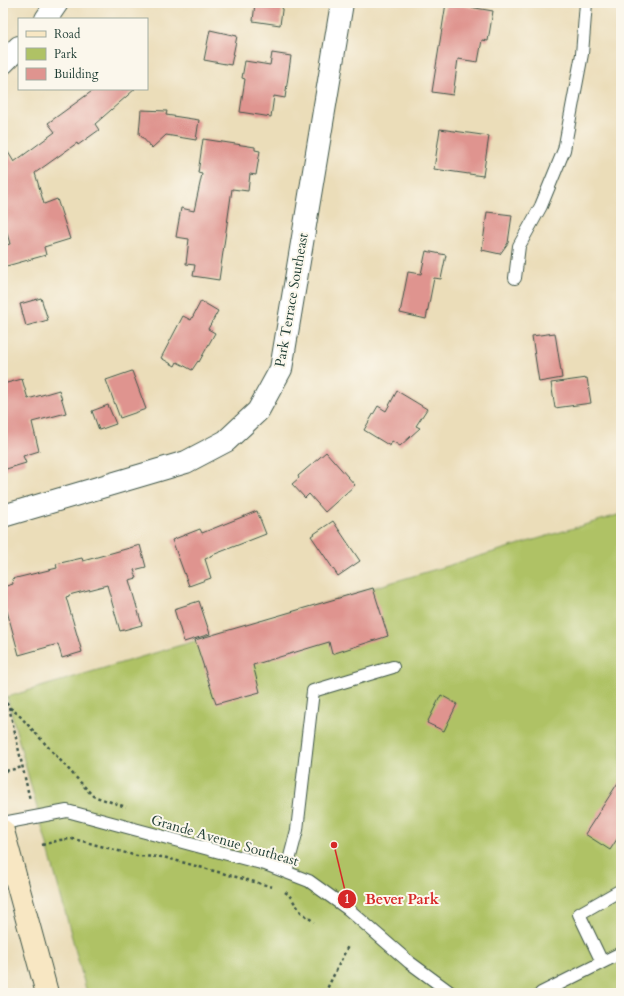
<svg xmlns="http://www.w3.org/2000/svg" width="624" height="996" font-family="Cardo,serif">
<rect width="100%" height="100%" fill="#fbf7ec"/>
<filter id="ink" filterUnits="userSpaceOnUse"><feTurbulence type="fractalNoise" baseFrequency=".025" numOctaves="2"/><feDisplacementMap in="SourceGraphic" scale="8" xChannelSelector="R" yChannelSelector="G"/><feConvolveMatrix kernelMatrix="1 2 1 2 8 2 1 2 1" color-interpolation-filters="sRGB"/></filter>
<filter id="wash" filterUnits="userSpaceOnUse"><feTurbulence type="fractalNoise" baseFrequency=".012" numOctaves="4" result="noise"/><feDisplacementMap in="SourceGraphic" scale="16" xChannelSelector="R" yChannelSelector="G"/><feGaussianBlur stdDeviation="0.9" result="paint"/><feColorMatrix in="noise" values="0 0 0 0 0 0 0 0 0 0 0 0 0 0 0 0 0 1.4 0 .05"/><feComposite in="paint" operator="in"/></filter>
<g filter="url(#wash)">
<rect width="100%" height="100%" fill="#ebddb9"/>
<!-- green -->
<path fill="#afc265" stroke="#67804c" d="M621,514v479h-534l-80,-296z"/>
<g id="blocks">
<!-- building -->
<path fill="#df948f" d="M255,3h28l-3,22 -27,-4z
M446,3l47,8 -5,30 -6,-1 -4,22 -20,-3 -5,36 -21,-3z
M210,30l27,6 -6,29 -27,-5z
M272,53l19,3 -6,42 -11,-2 -3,21 -31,-5 5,-33 -3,-1 3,-17 25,4z
M95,89h40l-40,35 4,6 -21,15 -1,-2 -42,30 9,31 13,-5 13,40 -26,8 2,8 -43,12v-21l7,-2 -7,-25v-75l11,18 41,-30 -7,-9z
M141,110l26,1 -1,4 33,5 -3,20 -30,-5 -14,13 -13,-14z
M440,129l49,7 -6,40 -49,-7z
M203,139l52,8v3l5,1 -4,24 -6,-1 -2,17 -16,-2 -13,91 -26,-4 2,-11 -9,-1 3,-25 -13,-2 5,-29 13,3 8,-37 -4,-1z
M487,212l25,3 -4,28 -8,11 -18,-4z
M426,251l20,4 -5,24 -7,-1 -8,41 -26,-6 8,-41 13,2z
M41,298l7,22 -22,6 -6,-22z
M201,301l17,10 -10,18 7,4 -16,29 -1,-1 -6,9 -15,-8 -2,4 -14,-8 22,-42 8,4z
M555,333l7,45 -23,4 -7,-46z
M132,371l14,38 -26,9 -14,-38z
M587,378l4,25 -36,5 -4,-25z
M22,379l6,20 31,-9 7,23 -34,9 7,29 -16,5 3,7 -23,7v-86z
M397,391l30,18 -11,17 4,2 -20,18 -8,-5 -2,5 -26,-16 14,-24 8,5z
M108,405l8,19 -17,6 -7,-19z
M326,452l29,33 -30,27 -16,-18 -4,4 -13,-14 7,-6 -1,-2z
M257,511l9,23 -56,22v1l-5,2 6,19 -22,8 -17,-46 28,-11 2,4z
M333,521l27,40 -22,15 -27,-40z
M140,545l6,22 -12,3 3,8 -8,2 13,45 -22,6 -13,-46 -38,10v1l-3,1 16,55 -20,6 -4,-14 -39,11 -12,-44 -4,1v-25l10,-3 -1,-5 45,-11 -1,-4 26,-6 1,3z
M373,588l15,48 -56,18 -3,-12 -76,23 7,27 -44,12 -21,-64z
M199,601l11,33 -26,8 -10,-33z
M441,695l16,9 -13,27 -17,-8z
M621,778v55l-11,17 -25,-16z"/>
</g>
</g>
<g filter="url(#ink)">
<use href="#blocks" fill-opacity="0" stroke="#3e5548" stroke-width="1"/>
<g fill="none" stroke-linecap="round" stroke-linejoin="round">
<defs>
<path id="lane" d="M515,278l4,-32 22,-40 23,-56 18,-96 4,-51
M3,823l64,-12 198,53 44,17 39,28 61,53 42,31
M286,872l11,-42 16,-139 80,-24
M602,962l-23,-48 42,-24
M541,993l80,-40"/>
<path id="street" d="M46,19l11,-16
M3,63l16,-16
M3,516l183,-54 40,-21 32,-30 23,-42 61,-366"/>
<path id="secondary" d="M3,831l44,162"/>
</defs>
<!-- lane casing -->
<use href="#lane" stroke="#3e5548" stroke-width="14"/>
<!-- street casing -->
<use href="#street" stroke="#3e5548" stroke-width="24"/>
<!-- secondary casing -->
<use href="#secondary" stroke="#3e5548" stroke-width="24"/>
<!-- path -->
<path stroke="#3e5548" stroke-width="2.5" stroke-dasharray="3 3" stroke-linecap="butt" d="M3,698l6,9 9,7 75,82 33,11
M9,707l21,93
M6,771l17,-4
M42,845l18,-5 12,-1 10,2 55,15 26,1 110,30
M285,892l4,3 12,17 13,10
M325,993l23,-47"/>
<!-- lane -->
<use href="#lane" stroke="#fff" stroke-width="12"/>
<!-- street -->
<use href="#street" stroke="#fff" stroke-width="22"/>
<!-- secondary -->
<use href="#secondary" stroke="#f8e7c3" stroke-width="22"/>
</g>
</g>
<g text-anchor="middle" stroke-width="4" stroke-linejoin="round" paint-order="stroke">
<!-- street labels -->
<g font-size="14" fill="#1f3d34" stroke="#fbf7ec">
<text transform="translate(291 300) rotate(-80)" y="5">Park Terrace Southeast</text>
<text transform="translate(225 840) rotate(16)" y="5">Grande Avenue Southeast</text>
</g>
</g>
<!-- callouts -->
<path fill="none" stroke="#d62828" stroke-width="1.5" d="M334 845L347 899"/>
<g fill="#d62828" stroke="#fbf7ec" stroke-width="1.5">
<circle cx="334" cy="845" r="4"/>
<circle cx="347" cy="899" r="10"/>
</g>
<g font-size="12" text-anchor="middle" font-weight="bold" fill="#fff">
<text x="347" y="903">1</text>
</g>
<g font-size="15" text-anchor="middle" font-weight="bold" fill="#d62828" stroke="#fbf7ec" stroke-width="4" stroke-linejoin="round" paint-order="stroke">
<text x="402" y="904">Bever Park</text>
</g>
<!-- margin -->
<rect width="624" height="996" fill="none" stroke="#fbf7ec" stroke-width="16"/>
<!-- legend -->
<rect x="18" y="18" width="130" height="72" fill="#fbf7ec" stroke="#a3ada2"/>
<rect x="26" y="31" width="20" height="6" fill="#f8e7c3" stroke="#a3ada2"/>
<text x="54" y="38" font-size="12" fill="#1f3d34">Road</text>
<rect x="26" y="48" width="20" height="12" fill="#afc265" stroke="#a3ada2"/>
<text x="54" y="58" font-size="12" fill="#1f3d34">Park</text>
<rect x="26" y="68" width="20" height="12" fill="#df948f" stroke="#a3ada2"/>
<text x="54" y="78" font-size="12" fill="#1f3d34">Building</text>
</svg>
